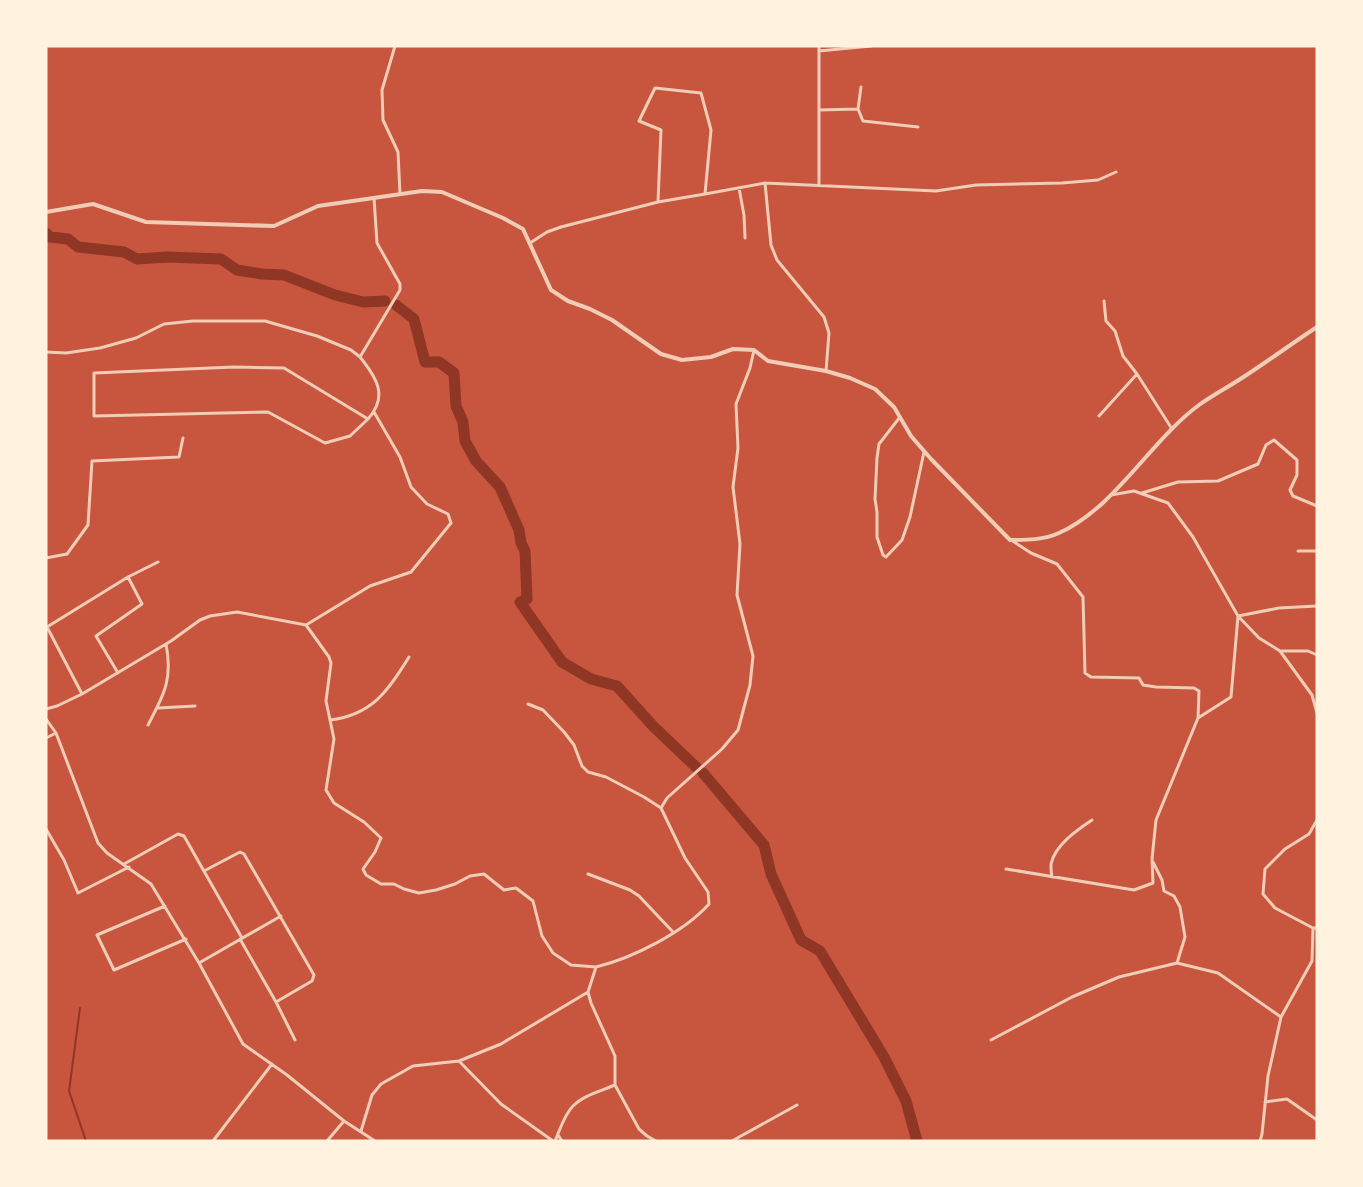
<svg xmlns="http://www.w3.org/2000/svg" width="1363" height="1187" font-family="Rubik,sans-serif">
<rect width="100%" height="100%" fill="#c8553d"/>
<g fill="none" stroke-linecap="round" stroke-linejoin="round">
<!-- stream -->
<path stroke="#8f3625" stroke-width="2" d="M80,1008l-11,83 17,50"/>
<!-- river -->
<path stroke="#8f3625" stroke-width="11" d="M46,233l4,4 18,2 10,8 46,5 13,7 30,-2 54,2 16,11 25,4 22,1 51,20 28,7 22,-1
M396,305l18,14 11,43h14l15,11 2,33 7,16 2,19 11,20 24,26 19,43 2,13 4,8 2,48 -7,3 42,60 29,17 26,7 36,40 44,42
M703,773l61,72 7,29 30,66 19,11 64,106 22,44 11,40"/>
<!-- minor -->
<path stroke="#f1ccb7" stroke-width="3" d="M395,46l-13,44 1,30 15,32 2,42
M819,46v139
M819,51l52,-5
M858,109l5,12 55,6
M819,110l39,-1 3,-22
M765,183l6,62 6,15 47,57 5,16 -3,38
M739,188l5,27 1,23
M658,202l3,-72 -22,-9 16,-33 46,5 10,37 -6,64
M530,243l17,-11 14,-5 97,-25 47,-8 60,-11 171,8 40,-6 86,-2 36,-3 18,-8
M1104,301l2,20 9,10 8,25 14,18 35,55
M46,352l20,1 34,-5 36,-10 28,-14 29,-3h72l52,15 34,14 9,7
M1099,416l38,-42
M900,417l-21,27 -2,14 -2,41 2,13v25l6,18 3,2 16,-17 8,-23 14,-65
M368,419l-18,17 -25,7 -57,-31 -174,4v-43l140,-6 50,1 84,51c21,-23 8,-42 -8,-62l40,-67v-6l-23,-41 -3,-45
M1142,493l36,-11 40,-1 40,-17 8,-19 8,-5 23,20v15l-7,15 3,6 24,10
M1111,495l23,-4 34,12 25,34 45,79 21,22 21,13 32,44 5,18
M1011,540l20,13 26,11 26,33 2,76 6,4 48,1 4,7 13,2 38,1 5,3 -1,27
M1298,551h19
M46,558l21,-4 21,-29 4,-64 87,-4 4,-19
M306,625l23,32 2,6 -5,38 8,38 -8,51 8,13 30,19 17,16 -6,14 -12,17 3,6 15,9h13l10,5 15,4 17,-3 19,-6 15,-8 14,-2 20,16 12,-2 17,13 9,35 11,17 18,12 25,2
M1281,651h27l9,4
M118,673l-22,-37 46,-32 -14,-27
M82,694l-35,-67 81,-50 30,-15
M528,704l15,6 21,22 10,13 8,21 6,6 18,5 38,20 17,11
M158,708l37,-2
M46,709l11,-3 25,-12 89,-53 29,-21 10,-4 27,-4 69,13 64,-39 41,-14 40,-49 -3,-9 -21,-10 -16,-17 -11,-30 -26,-45
M46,719l10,14 42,110 9,10 44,31 48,79 44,81 44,31 57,46 31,20
M330,720c42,-5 58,-29 79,-63
M148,725c16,-30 25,-46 18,-81
M46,738l10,-5
M1317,820l-8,14 -24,15 -20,20 -2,25 12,14 38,20h4
M46,829l18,31 14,33 51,-26
M1153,862l9,18 2,11 10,5 6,11 5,30 -8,26
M124,864l54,-30 6,2 58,102
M1006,869l128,21 19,-7 -1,-24 4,-39 42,-102 33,-21 7,-81 41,-8 38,-2
M204,871l36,-19 4,2 70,121 -2,6 -36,21
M588,874l42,16 9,6 34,36
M1052,877c-1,-4 -1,-9 -1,-13 4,-19 26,-34 41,-44
M165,906l-68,29 17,35 72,-31
M240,939l36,63 19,38
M199,963l82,-47
M588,992l3,11 24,53v29l24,44 8,7 9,5
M991,1040l81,-43 47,-20 58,-14 41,10 63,44
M459,1061l42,43 52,37
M1265,1102l22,-3 30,21
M361,1131l11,-36 9,-11 32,-18 46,-5 42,-17 87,-52 8,-25c37,-9 88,-35 113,-63l-1,-12 -23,-34 -24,-50 6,-10 55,-49 16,-19 12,-45 3,-29 -16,-61 3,-51 -7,-57 5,-39 -2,-44 14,-36 4,-18
M558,1135l4,6
M213,1141l59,-77
M327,1141l17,-20
M555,1141c5,-11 9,-26 18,-35 11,-11 28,-15 42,-21
M732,1141l65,-36
M1260,1141l2,-7 6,-58 13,-59 31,-56 1,-33"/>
<!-- tertiary -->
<path stroke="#f1ccb7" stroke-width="4" d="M46,212l47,-8 53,18 128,4 44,-20 104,-15 20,1 61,26 20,11 28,61 17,11 22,8 22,11 49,34 21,6 29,-3 22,-8 21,1 14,11 58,10 24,7 25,11 19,18 17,29 20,23 79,81c17,0 34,0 49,-7 56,-25 91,-92 140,-128 15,-11 33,-20 49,-31 23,-15 46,-32 69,-47"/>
</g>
<!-- border -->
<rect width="1363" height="1187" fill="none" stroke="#fff3e0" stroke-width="95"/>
</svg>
